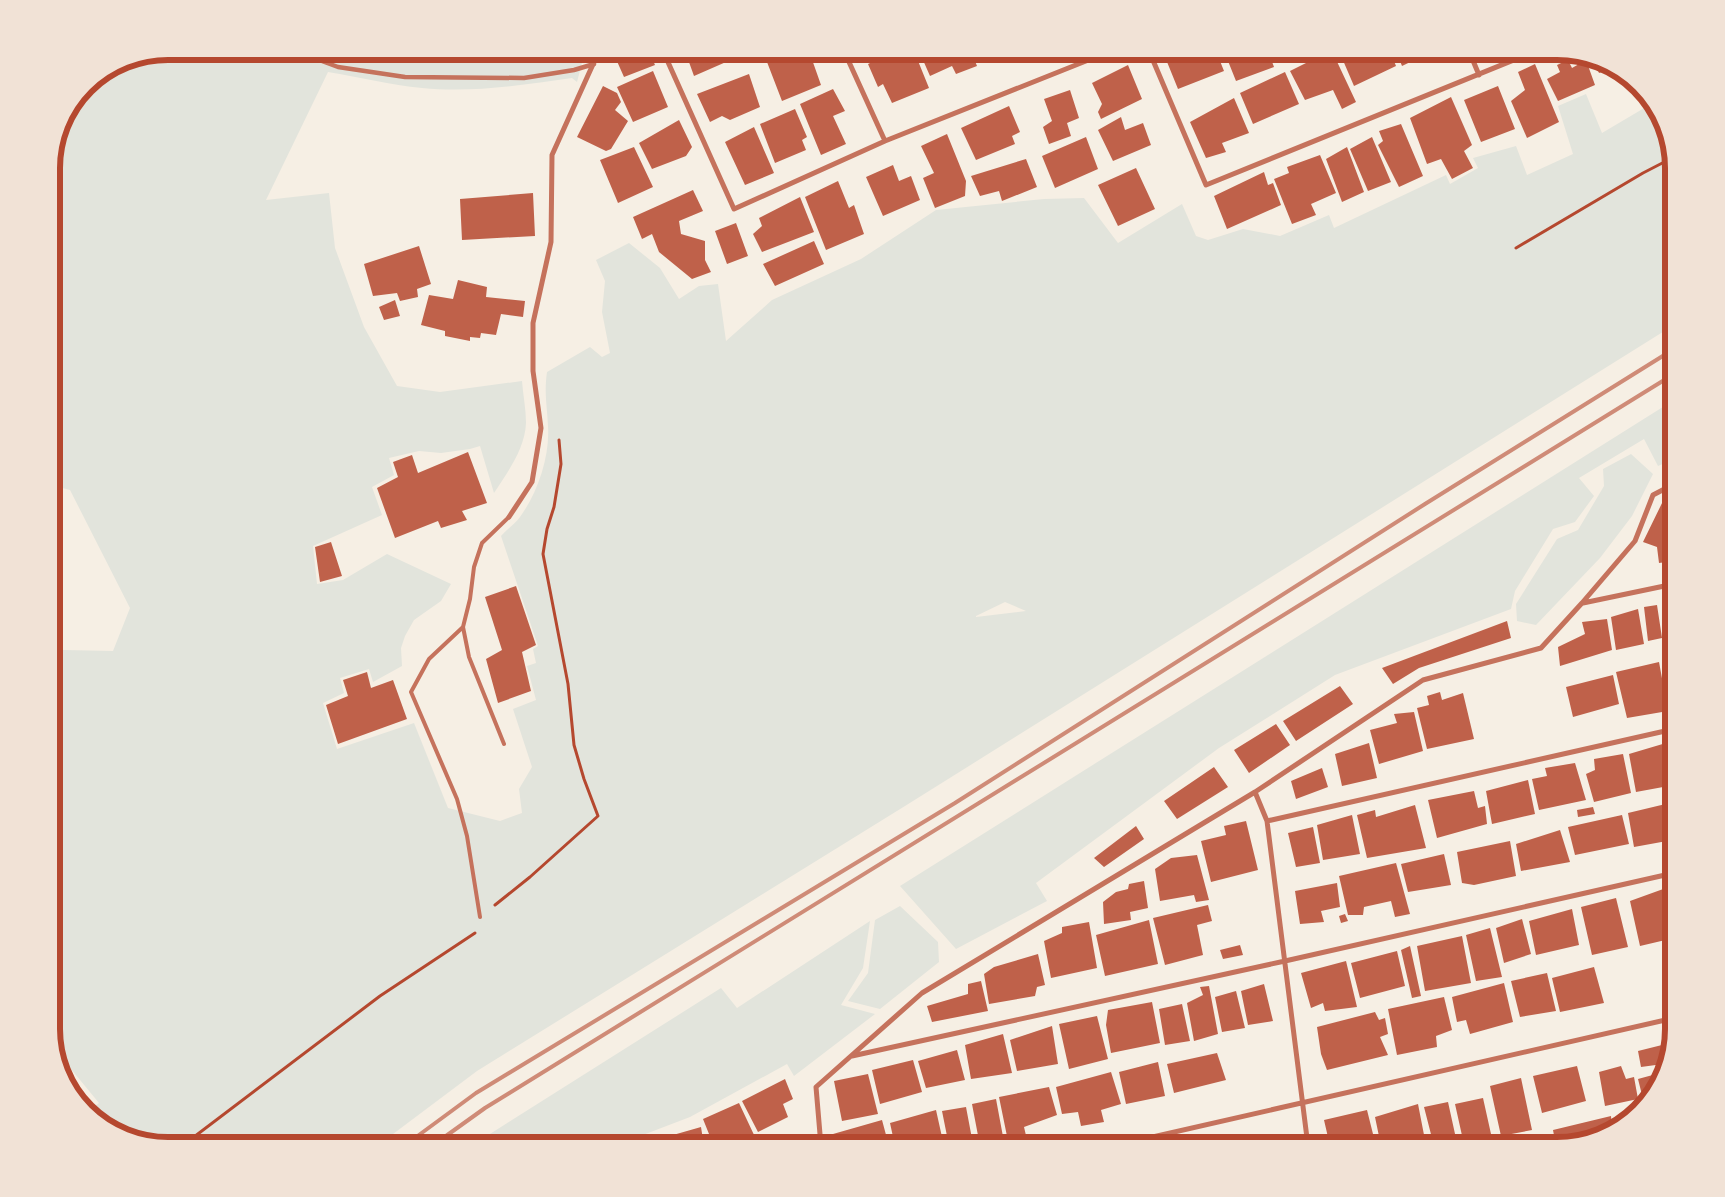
<svg xmlns="http://www.w3.org/2000/svg" width="1725" height="1197" font-family="'Public Sans',sans-serif">
<rect width="100%" height="100%" fill="#f6efe4"/>
<!-- green -->
<path fill="#e2e4dc" fill-rule="evenodd" d="M168,51h417l-8,31 -5,-4c-49,7 -100,15 -150,10 -31,-3 -63,-11 -94,-16l-62,128 63,-7 6,55 29,79 33,59 43,6 82,-11c1,14 4,28 4,42 -1,26 -19,50 -32,70l-14,-47 -10,3 -29,4 -22,-2 -30,7 5,17 -22,12 10,28 -69,31 4,38 26,-4 44,-26 64,30 -10,17 -27,19 -9,16 -4,12 1,18 -29,16 -4,-13 -29,9 4,15 -21,10 14,46 77,-26 34,85 52,13 22,-8 -3,-24 13,-22 -19,-58 23,-9 -9,-34 9,-3 -3,-14 5,-3 -37,-110c6,-7 14,-12 19,-19 18,-25 30,-61 28,-91 -1,-21 -4,-33 -1,-54l43,-25 12,10 8,-4 -8,-41 3,-31 -9,-21 33,-17 31,25 19,31 20,-13 19,-2 8,57 46,-41 89,-41 75,-49 108,-11 40,-1 34,45 64,-39 14,32 12,4 35,-11 37,7 49,-21 5,13 112,-53 4,9 28,-16 -5,-10 43,-12 11,29 46,-21 -15,-48 28,-12 16,39 49,-29 11,12 12,51v158l-769,481 -428,265 -100,75h-209l-65,-20 -14,-15 10,-8 -42,-51 -6,-23v-381l13,2 49,1 17,-43 -60,-118 -19,-5v-325l9,-37 26,-38 37,-25zM1005,602l21,9 -50,6v-1z
M1674,400v59l-16,7 -14,-27 -65,39 15,18 -19,26 -22,7 -38,62 -4,18 -176,66 -116,73 -183,135 11,18 -91,48 -56,-63z
M1631,454l22,20 -21,42 -32,42 -64,67 -19,-4 -1,-17 41,-65 21,-9 26,-44 -1,-17z
M900,906l38,36 1,20 -59,47 -32,-8 20,-28 7,-53z
M870,921l-7,47 -22,37 34,9 -81,62 -7,-12 -97,53 -68,26v-8l-28,11h-123l250,-158 16,20z"/>
<!-- building -->
<path fill="#bf614a" d="M625,51h24l6,14 -31,12 -8,-18 10,-5z
M685,51h55l2,4 -48,21z
M793,51h16l12,34 -39,16 -15,-39z
M896,51h18l15,37 -37,15 -9,-19 -5,3 -10,-23z
M919,51h52l6,15 -21,8 -4,-8 -22,10z
M979,51h18l-14,6z
M1216,51l8,20 -46,18 -15,-37z
M1224,51h44l6,16 -38,14z
M1330,51h2l24,51 -14,7 -9,-19 -28,10 -15,-29z
M1339,51h51l6,15 -42,20z
M1396,51h37l-31,15z
M1568,60l4,8 14,-8 9,25 -37,16 -11,-22 13,-7 -3,-7z
M1595,63l18,5 -14,5z
M1535,64l24,58 -32,16 -16,-37 14,-11 -7,-18z
M1128,65l14,34 -41,20 -3,-7 4,-8 -10,-21z
M653,71l15,36 -35,15 -16,-35z
M1285,72l14,32 -46,20 -13,-31z
M749,74l11,33 -30,13 -8,-4 -12,6 -13,-28z
M603,86l14,7 4,9 -6,8 13,11 -17,28 -5,2 -29,-14z
M1498,86l17,43 -34,13 -17,-42z
M833,89l12,22 -12,5 13,28 -25,11 -21,-51z
M1070,90l9,28 -12,5 4,13 -22,8 -6,-17 9,-6 -8,-22z
M1451,97l21,48 -8,6 9,17 -21,11 -11,-20 -14,5 -17,-46z
M1234,98l15,35 -27,10 4,9 -20,6 -16,-36z
M1009,106l11,26 -8,4 3,8 -39,16 -15,-32z
M795,109l12,28 -5,3 4,10 -31,13 -15,-39z
M1121,117l4,13 18,-7 8,22 -38,16 -15,-31z
M679,120l13,27 -6,9 -34,13 -13,-26z
M1401,124l22,52 -24,11 -21,-42 5,-4 -4,-10z
M754,127l20,46 -29,12 -20,-43z
M947,134l19,47 -1,15 -30,12 -12,-30 11,-5 -13,-27z
M1086,137l12,32 -43,19 -13,-32z
M1372,137l19,45 -23,9 -18,-42z
M634,147l19,40 -35,16 -18,-43z
M1347,147l17,45 -22,10 -16,-43z
M1320,155l16,38 -25,11 5,11 -24,9 -18,-45 15,-6 -2,-6z
M1026,159l11,28 -35,14 -3,-10 -19,5 -9,-20z
M893,165l6,16 12,-5 9,24 -37,16 -17,-39z
M1136,168l19,41 -37,17 -20,-41z
M1264,172l4,13 5,-2 8,22 -54,24 -13,-33z
M838,181l11,27 5,-3 10,29 -38,16 -21,-53z
M693,190l10,21 -24,10 2,13 24,7v19l6,12 -19,7 -33,-27 -7,-18 -10,5 -9,-22z
M533,193l2,43 -73,4 -2,-41z
M800,197l14,35 -52,20 -9,-18 9,-8 -3,-8z
M736,223l12,33 -21,8 -12,-33z
M814,241l10,23 -49,22 -12,-22z
M419,246l12,38 -14,5 1,8 -18,4 -3,-8 -24,3 -9,-32z
M458,280l29,7 -1,10 39,4 -2,16 -22,-3 -5,21 -15,-2 -1,5 -10,-1v4l-25,-5v-5l-24,-6 8,-30 24,4z
M395,300l5,16 -16,4 -5,-13z
M468,452l19,51 -25,8 5,9 -26,8 -3,-7 -43,17 -18,-50 21,-11 -5,-15 19,-7 6,18z
M1674,498v63l-15,2 -2,-16 -14,-5 20,-41z
M331,542l11,34 -22,6 -5,-35z
M516,586l20,59 -14,7 9,39 -33,12 -12,-44 16,-9 -17,-53z
M1674,600v34l-9,3 -3,-34z
M1657,605l5,33 -14,3 -4,-34z
M1638,609l6,35 -28,6 -5,-33z
M1607,619l5,31 -52,16 -2,-19 27,-13 -3,-12z
M1507,621l4,17 -92,30 -26,16 -11,-16z
M1674,661v29h-5l-6,-26z
M1659,662l9,49 -41,7 -11,-46z
M367,672l4,16 22,-8 14,39 -69,25 -12,-39 22,-9 -5,-16z
M1613,675l6,29 -46,13 -7,-30z
M1340,686l13,18 -57,37 -13,-20z
M1440,692l2,8 21,-7 11,46 -47,10 -10,-41 12,-3 -2,-9z
M1414,712l9,39 -44,13 -9,-34 27,-7 -3,-9z
M1276,724l14,21 -41,28 -15,-23z
M1369,743l8,35 -35,8 -7,-32z
M1666,743l8,30v12l-38,7 -7,-38z
M1623,754l8,39 -37,9 -8,-28 9,-4 -1,-11z
M1575,763l11,37 -47,10 -7,-31 15,-3 -2,-8z
M1214,767l14,20 -51,32 -13,-18z
M1322,768l6,19 -32,12 -5,-18z
M1528,780l7,34 -43,10 -6,-33z
M1474,791l4,17 7,-2 2,18 -50,14 -9,-38z
M1674,802v27l-7,1v11l-33,6 -6,-34z
M1415,805l11,43 -59,10 -10,-43 18,-5 1,7z
M1593,807l2,7 -17,3 -1,-7z
M1352,815l8,39 -37,6 -6,-35z
M1622,815l7,29 -54,11 -7,-28z
M1246,821l12,49 -47,12 -10,-41 25,-6 -2,-9z
M1136,826l8,13 -40,28 -10,-9z
M1313,827l7,36 -24,4 -8,-34z
M1560,830l10,32 -49,9 -5,-27z
M1510,841l6,35 -42,9 -12,-2 -5,-31z
M1444,854l7,31 -43,7 -7,-28z
M1197,855l12,45 -13,2 -2,-7 -34,6 -5,-32 16,-11z
M1396,863l14,51 -15,3 -4,-16 -27,6 -1,8h-15l-9,-39z
M1144,881l4,27 -18,4 1,8 -27,4 -1,-22 13,-10 12,-3 1,-5z
M1337,883l3,24 -19,4 3,11 -24,2 -5,-33z
M1666,888l8,36v14l-34,8 -10,-45z
M1616,898l12,49 -36,8 -11,-48z
M1208,905l4,16 -15,4 6,30 -38,10 -12,-47z
M1572,909l7,36 -43,10 -7,-34z
M1345,914l3,7 -7,2 -2,-7z
M1522,919l9,35 -27,9 -8,-35z
M1149,920l9,44 -53,12 -9,-41z
M1089,922l8,46 -46,10 -7,-37 18,-8v-6z
M1490,928l12,49 -26,4 -10,-46z
M1462,936l9,47 -46,8 -8,-45z
M1240,945l3,10 -20,4 -3,-9z
M1410,946l11,50 -9,2 -11,-48z
M1397,951l8,35 -45,12 -9,-35z
M1038,954l7,31 -8,2 -2,9 -46,8 -5,-30 10,-7z
M1346,961l11,46 -32,4 -2,-8 -12,5 -10,-35z
M1594,967l10,36 -44,9 -8,-34z
M1547,973l9,38 -36,6 -9,-36z
M981,981l7,30 -56,11 -5,-16 41,-12v-10z
M1504,983l9,39 -43,12 -4,-14 -9,2 -5,-25z
M1264,984l9,37 -25,4 -7,-34z
M1209,986l9,48 -24,7 -7,-38 16,-8 -3,-8z
M1236,991l9,37 -23,4 -7,-35z
M1444,997l8,33 -16,6 1,11 -40,8 -9,-46z
M1152,1002l8,41 -49,10 -5,-28 2,-15z
M1182,1004l8,37 -25,4 -6,-36z
M1375,1012l4,8 6,-2 3,16 -8,3 8,18 -61,15 -6,-16 -4,-27z
M1097,1016l11,43 -39,10 -10,-45z
M1052,1026l6,38 -41,7 -7,-31z
M1003,1034l9,39 -41,6 -6,-34z
M1670,1043l-7,21 -22,3 -3,-16z
M957,1050l8,30 -39,8 -8,-27z
M1217,1053l9,27 -52,13 -7,-29z
M913,1060l9,32 -42,12 -8,-34z
M1158,1062l7,34 -39,8 -7,-32z
M1577,1066l9,35 -44,12 -9,-37z
M1621,1066l5,13 8,-2 4,22 -33,7 -6,-34z
M1111,1072l10,32 -20,6 3,12 -23,4 -3,-14 -16,2 -6,-27z
M1660,1073l-6,21 -10,9 -6,-24z
M868,1074l10,40 -36,7 -8,-40z
M1521,1078l11,52 -31,6 -11,-50z
M785,1079l8,20 -10,5 5,13 -30,15 -16,-31z
M1049,1087l8,28 -33,12 4,17 -19,2 -10,-49z
M1483,1098l8,36 -28,6 -8,-36z
M996,1099l8,43 -15,4h-9l-8,-42z
M1448,1102l9,41 -23,3 -10,-39z
M739,1103l16,34 -18,9h-14l-3,-5 -7,3 -10,-25z
M1418,1104l7,36 -24,6h-20l-6,-29z
M966,1107l7,37 -24,2 -7,-35z
M936,1110l8,36h-49l-5,-23z
M1367,1110l9,36h-46l-6,-26z
M1631,1115l-14,12 -2,-8z
M1611,1116l1,15 -3,3 -53,12 -3,-16z
M882,1120l7,26h-53l-3,-12z
M701,1127l3,19h-36l-2,-9z
M1547,1134l4,12h-52v-1z
M1274,1137l2,9h-31v-1z
M796,1143l1,3h-19v-2z"/>
<g fill="none" stroke-linecap="round" stroke-linejoin="round">
<!-- path -->
<path stroke="#b5482f" stroke-width="3" d="M1516,248l127,-75 29,-15
M495,905l35,-28 68,-61 -14,-37 -10,-34 -6,-61 -25,-130 4,-25 7,-22 7,-43 -2,-24
M182,1146l198,-150 95,-63"/>
<!-- service -->
<path stroke="#c5725c" stroke-width="4" d="M463,627l6,30 35,87
M480,917l-13,-81 -10,-37 -46,-107 18,-33 34,-32 7,-28 4,-32 8,-24 27,-26"/>
<!-- pedestrian -->
<path stroke="#c5725c" stroke-width="4.5" d="M295,51l43,16 67,10 119,1 50,-8 20,-6"/>
<!-- minor -->
<path stroke="#c5725c" stroke-width="5" d="M663,51l71,158 151,-68
M844,51l41,90 226,-90
M1149,51l57,134 330,-134
M1469,51l10,24
M509,517l23,-35 9,-54 -8,-57v-48l18,-81 1,-87 47,-104
M1583,603l91,-19
M1255,792l12,29 41,325
M1267,821l407,-92
M852,1056l433,-95 389,-88
M821,1146l-5,-59 106,-94 333,-201 168,-112 118,-32 41,-45 53,-62 18,-46 21,-11
M1113,1146l561,-128"/>
<!-- rail -->
<path stroke="#cf8b77" stroke-width="4" d="M404,1146l72,-53 479,-290 470,-299 249,-155
M432,1146l53,-38 1189,-734"/>
</g>
<!-- crop -->
<path d="M0 0H1725V1197H0ZM168 60H1557A108 108 0 0 1 1665 168V1029A108 108 0 0 1 1557 1137H168A108 108 0 0 1 60 1029V168A108 108 0 0 1 168 60Z" fill="#f1e2d6" fill-rule="evenodd"/>
<path fill="none" stroke="#b5482f" stroke-width="6" d="M168 60H1557A108 108 0 0 1 1665 168V1029A108 108 0 0 1 1557 1137H168A108 108 0 0 1 60 1029V168A108 108 0 0 1 168 60Z"/>
</svg>
